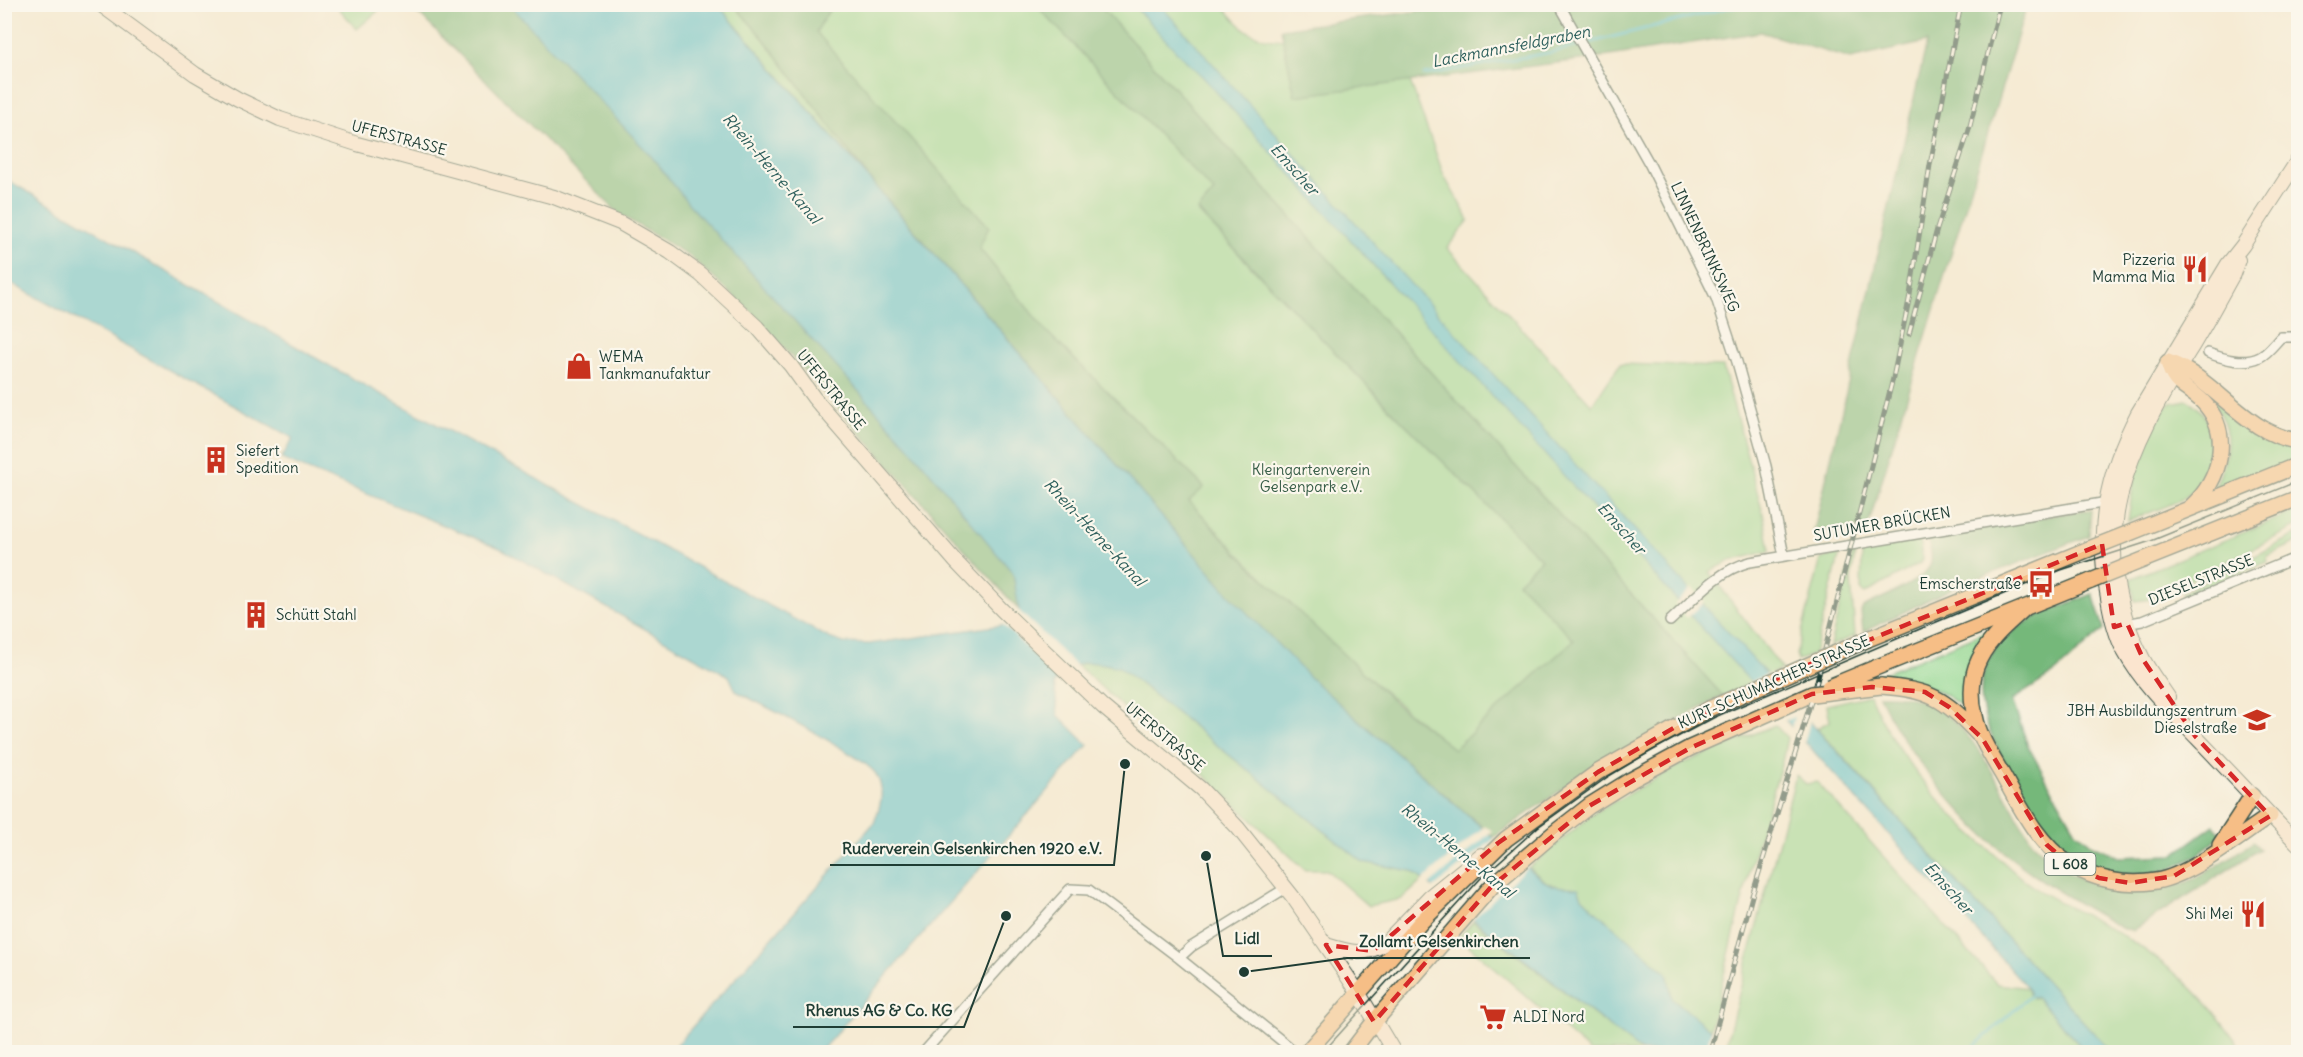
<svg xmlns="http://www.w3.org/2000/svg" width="2303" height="1057" font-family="Delius,sans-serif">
<rect width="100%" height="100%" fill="#fbf7ec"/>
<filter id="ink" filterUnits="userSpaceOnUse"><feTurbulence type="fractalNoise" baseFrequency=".0167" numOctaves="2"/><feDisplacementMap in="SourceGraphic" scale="12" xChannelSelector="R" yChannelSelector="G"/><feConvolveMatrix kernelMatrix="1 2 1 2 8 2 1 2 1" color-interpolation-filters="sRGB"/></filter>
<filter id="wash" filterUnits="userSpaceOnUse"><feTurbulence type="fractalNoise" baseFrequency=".008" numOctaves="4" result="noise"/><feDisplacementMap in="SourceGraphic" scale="24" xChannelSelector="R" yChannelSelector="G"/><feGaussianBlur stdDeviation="1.35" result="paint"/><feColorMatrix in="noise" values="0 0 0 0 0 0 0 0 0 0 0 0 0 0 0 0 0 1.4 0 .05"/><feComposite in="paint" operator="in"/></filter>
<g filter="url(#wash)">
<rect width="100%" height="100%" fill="#f5ebd4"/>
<!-- green -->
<path fill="#92d790" stroke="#588a62" stroke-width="1.5" d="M336,5h37l5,6 -21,18z
M718,5h16l29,33 107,141z
M832,5h204l178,187 -16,20 190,195 153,152 -23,23 56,58 -120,109c-95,-74 -183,-160 -265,-248l15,-14 -158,-156 -67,-83 -163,-216z
M1099,5h123c19,22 29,36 61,34l12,57 115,-15 34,95 25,44 -22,28 145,157 28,-41 103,3 41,150 6,34 -40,10 -21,11 73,97 -59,27z
M2194,383c32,26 62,58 104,64v12l-87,35c23,-43 25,-78 -19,-108z
M2187,400c33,17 36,71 4,93 -18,13 -42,19 -63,28l7,-50 15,-38 12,-22 9,-8z
M2298,510v16l-146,73 -17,2 -5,-22z
M2298,534v8l-31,14 1,6 -85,34 -1,-3z
M1916,540l4,3 2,16 -2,4 -55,31 -4,-3 1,-40z
M1853,551l2,2 -4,26 4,57 -25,10z
M1840,553l-26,101 -16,7 -2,-6 25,-96z
M1992,629l-24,82c-29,-23 -48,-31 -85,-32l-2,-2 1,-3z
M1090,661l29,6 244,195 48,9 12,9 -21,19 -34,7 -41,-36h-22l-117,-110 -51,-40 -60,-55z
M1870,695c27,65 78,120 131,165 9,8 18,17 28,24 31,21 67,35 99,55 48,30 86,66 115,113h-132l-294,-324 13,-7 -3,-16z
M1775,725l12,13 -5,24 -31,103 -41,166 -38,-33 -5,-25 -69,-60 -16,-16 -4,-9c-26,-1 -31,-3 -49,-21l68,-56 83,-46z
M1796,775l10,9 11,-2 180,202 31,4 1,6 3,4h5l49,54h-349l-11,-8z
M1473,921l169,131h-52l-131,-115z"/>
<!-- forest -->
<path fill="#75b87a" stroke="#4a7a57" stroke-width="1.5" d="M1473,4l554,1 -159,521 -54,5 113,-489 -77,17 -89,-27 -164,26 -302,38 -14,-67z
M405,5h105l142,152 36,46 223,246 102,124 6,37 -267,-297 -64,-58 -69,-41 -197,-197z
M734,5h98l-16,27 173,195 -10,21 67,83 158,156 -15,14 50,54 157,149 58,45 120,-109 -56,-58 23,-23 -153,-152 -190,-196 16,-19 -178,-187h63l624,691 -122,66 -107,75 -184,-159 -82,-85 -358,-414 -106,-140z
M2084,510h7l-2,26 -134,51 -92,45 -2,-20 2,-5c15,-8 62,-26 67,-42 4,-9 -1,-19 -3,-28z
M2093,594l11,35 -48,43 -44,28 16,46 27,49 21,36 15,13 28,13 54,-2 41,-30 8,9c-47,52 -129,56 -175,0 -14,-16 -23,-37 -33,-55 -23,-41 -50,-86 -19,-130 21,-30 66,-42 98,-55z
M1879,695c76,-4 104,61 136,117 7,14 16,30 28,41 20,20 45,31 72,36 23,4 50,2 72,-7 23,-10 45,-26 66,-40l7,7 -126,81 -11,-1c-48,-27 -96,-55 -137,-92 -20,-19 -38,-40 -56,-61 -20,-26 -38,-51 -51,-81z"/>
<!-- water -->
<path fill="#53bfcf" stroke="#397e82" stroke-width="1.5" d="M510,5h208l510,588 82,85 232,202 11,6 25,2 4,9 16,16 69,60 5,25 65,54h-95l-230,-181 -49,-9 -244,-195c-33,-7 -41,-9 -65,16l4,32 30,30 -268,307h-150l204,-229c6,-16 12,-32 2,-49 -13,-19 -114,-69 -140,-83l-7,-15 -227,-127 -221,-90 12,-21 -288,-158 -1,-102 331,191 494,269 15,5 25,1 134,-19 16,-15 -6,-37 -102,-124 -223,-246 -37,-47z
M1133,5h27l228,254 723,793h-25l-49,-54 -7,-2 -2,-8c-277,-302 -549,-609 -826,-912l-24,-23z"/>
<!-- pier -->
<path fill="#f5ebd4" d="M1692,588l13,14 -18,16 -12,-14z
M1016,608l62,60 -7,2 -11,10 -60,-58z
M1771,673l40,44 -8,30 -13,-14 4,-16 -13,5 -35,-38z
M1485,826l7,5 -65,56 -6,-5z
M1498,836l32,28 -60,58 -39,-32z
M1712,1028l15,12 -3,12h-19z"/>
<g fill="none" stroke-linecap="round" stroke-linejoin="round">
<!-- stream -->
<path stroke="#53bfcf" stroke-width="3" d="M1424,75l129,-23 189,-48
M1968,1052l62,-56"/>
</g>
</g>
<g filter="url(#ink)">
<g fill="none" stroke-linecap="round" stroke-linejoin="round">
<defs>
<path id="street" d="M1559,4l91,161 66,133 21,64 29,104 18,90
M2208,353c16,6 36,12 52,4 8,-4 15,-14 21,-20h17
M1670,621c24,-22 48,-51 80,-59l352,-59h8
M2125,624l17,-3 156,-64
M1179,958l12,-11 95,-59
M924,1052l146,-163 19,1 90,68 109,88"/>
<path id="secondary" d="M100,4l95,70 43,25 42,20 77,25 197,53 66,26 50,29 30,22 57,53 34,39 23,32 142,164 46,48 101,97 98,82 37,39 55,69 65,95 36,60
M2298,160l-55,85 -15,19 -90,149c-32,61 -43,117 -30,185 3,18 7,36 16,53 18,33 47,60 73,87 34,35 67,71 101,106
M2168,697c-8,-12 -18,-25 -25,-38 -62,-119 -15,-211 50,-314 14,-23 27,-48 40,-71l5,-14
M1326,945c23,7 38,12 58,-1l45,-47 52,-42"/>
<path id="primary" d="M2168,362c6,25 18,23 35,40 30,31 18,78 -12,105
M2168,362c48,17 77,72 130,79
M2127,534l171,-69
M2128,566l170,-68
M2025,608c-19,17 -40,34 -49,59 -5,15 -5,34 -1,49 4,21 16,39 27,58 18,32 35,69 67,90 26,16 57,22 87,17 36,-6 83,-45 114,-65
M1868,639l221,-90
M1875,668l216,-87
M1881,686c47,3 65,13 97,48
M2220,845l32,-49
M1307,1052l114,-130 85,-83 92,-67 111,-63
M1351,1052l23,-30 117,-135 62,-53 36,-28 42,-26 59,-32 122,-54"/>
</defs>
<!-- street casing -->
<use href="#street" stroke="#3f574c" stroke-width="12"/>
<!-- secondary casing -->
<use href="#secondary" stroke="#3f574c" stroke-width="16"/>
<!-- primary casing -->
<use href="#primary" stroke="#3f574c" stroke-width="18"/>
<!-- street -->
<use href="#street" stroke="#fff" stroke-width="9"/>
<!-- secondary -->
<use href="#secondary" stroke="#fbe5cf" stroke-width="14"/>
<!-- primary -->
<use href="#primary" stroke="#f6be86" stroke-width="15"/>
<!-- tram -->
<path stroke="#1f3d34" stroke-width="1.5" d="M1323,1052l158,-174 57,-51 71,-51 42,-25 64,-34 212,-91 134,-56 90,-29 147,-60"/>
<defs>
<path id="rail" d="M1909,334l28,-105 32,-99 31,-126
M1710,1052l42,-156 64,-211 77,-307 17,-83 20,-130 31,-161"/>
</defs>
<!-- rail casing -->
<use href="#rail" stroke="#1f3d34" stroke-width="5"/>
<!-- rail -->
<use href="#rail" stroke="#fbf7ec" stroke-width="3" stroke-dasharray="9" stroke-linecap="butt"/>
<defs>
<path id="primary-bridge" d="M2089,549l38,-15
M2091,581l37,-15
M1829,687l46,-19
M1812,694l69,-8
M1709,709l159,-70"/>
</defs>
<!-- primary-bridge casing -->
<use href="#primary-bridge" stroke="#3f574c" stroke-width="18" stroke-linecap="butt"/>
<!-- primary-bridge -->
<use href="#primary-bridge" stroke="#f6be86" stroke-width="15"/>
</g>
</g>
<!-- marked area -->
<path d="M0 0H2303V1057H0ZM2102,544l12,83 13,-4 17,38 51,75 75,80 -96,60 -44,7 -31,-5 -30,-14 -22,-19 -65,-107 -33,-31 -24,-15 -53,-5 -60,7 -122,54 -101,58 -98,81 -117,135 -48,-77 47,6 125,-108 100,-71 79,-46 107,-51z" fill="#f5ebd4" fill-opacity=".55" fill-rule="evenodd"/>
<path fill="none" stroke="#d62828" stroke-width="4.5" stroke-dasharray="12 8" stroke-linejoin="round" d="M2102,544l12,83 13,-4 17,38 51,75 75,80 -96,60 -44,7 -31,-5 -30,-14 -22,-19 -65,-107 -33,-31 -24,-15 -53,-5 -60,7 -122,54 -101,58 -98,81 -117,135 -48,-77 47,6 125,-108 100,-71 79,-46 107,-51z"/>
<!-- icons -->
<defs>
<symbol id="restaurant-bare" viewBox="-9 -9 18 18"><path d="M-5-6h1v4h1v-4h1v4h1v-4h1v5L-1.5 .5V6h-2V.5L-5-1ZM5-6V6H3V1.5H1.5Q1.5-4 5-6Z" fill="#c8321e" stroke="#fbf7ec" stroke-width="2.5" paint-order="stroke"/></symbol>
<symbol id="shop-bare" viewBox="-9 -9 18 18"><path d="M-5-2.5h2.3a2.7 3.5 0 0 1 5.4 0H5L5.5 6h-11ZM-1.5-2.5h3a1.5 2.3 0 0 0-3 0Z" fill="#c8321e" stroke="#fbf7ec" stroke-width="2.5" paint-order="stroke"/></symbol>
<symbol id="building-bare" viewBox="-9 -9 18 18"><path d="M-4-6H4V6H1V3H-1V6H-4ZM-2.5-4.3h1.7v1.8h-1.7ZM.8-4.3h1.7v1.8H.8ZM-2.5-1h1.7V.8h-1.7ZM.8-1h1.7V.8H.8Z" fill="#c8321e" stroke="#fbf7ec" stroke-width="2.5" paint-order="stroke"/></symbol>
<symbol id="bus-bare" viewBox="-9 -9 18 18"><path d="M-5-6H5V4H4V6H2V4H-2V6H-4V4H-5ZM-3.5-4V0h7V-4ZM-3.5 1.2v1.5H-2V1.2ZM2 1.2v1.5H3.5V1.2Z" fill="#c8321e" stroke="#fbf7ec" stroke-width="2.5" paint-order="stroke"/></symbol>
<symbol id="university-bare" viewBox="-9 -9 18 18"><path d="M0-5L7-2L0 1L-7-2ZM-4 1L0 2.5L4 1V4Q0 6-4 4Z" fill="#c8321e" stroke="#fbf7ec" stroke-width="2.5" paint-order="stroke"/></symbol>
<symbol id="supermarket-bare" viewBox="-9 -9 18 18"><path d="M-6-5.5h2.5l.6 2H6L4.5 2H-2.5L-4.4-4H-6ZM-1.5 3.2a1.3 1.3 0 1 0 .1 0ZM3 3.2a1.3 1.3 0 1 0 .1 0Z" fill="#c8321e" stroke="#fbf7ec" stroke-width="2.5" paint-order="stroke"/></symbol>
</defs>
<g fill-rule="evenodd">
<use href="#restaurant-bare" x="2176" y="250" width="38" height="38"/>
<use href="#shop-bare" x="560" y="347" width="38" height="38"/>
<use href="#building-bare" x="197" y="441" width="38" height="38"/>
<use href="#bus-bare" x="2022" y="565" width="38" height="38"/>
<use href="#building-bare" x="237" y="596" width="38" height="38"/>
<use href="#university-bare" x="2238" y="701" width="38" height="38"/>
<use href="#restaurant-bare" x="2234" y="895" width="38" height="38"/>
<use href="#supermarket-bare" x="1474" y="998" width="38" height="38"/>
</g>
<g text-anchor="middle" stroke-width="4.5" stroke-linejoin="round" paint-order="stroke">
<!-- shield labels -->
<rect fill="#fbf7ec" stroke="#61756b" stroke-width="1.5" x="2044.5" y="853" width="51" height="22" rx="4.5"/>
<g font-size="14" font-weight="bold" fill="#1f3d34">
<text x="2070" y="869">L 608</text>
</g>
<!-- street labels -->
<g font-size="15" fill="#1f3d34" stroke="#fbf7ec">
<text transform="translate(399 138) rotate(15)" y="5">UFERSTRASSE</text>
<text transform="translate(1705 247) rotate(65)" y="5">LINNENBRINKSWEG</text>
<text transform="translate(831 390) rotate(51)" y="5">UFERSTRASSE</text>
<text transform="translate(1882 524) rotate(-10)" y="5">SUTUMER BRÜCKEN</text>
<text transform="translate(2201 580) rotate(-22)" y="5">DIESELSTRASSE</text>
<text transform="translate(1774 682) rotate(-24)" y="5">KURT-SCHUMACHER-STRASSE</text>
<text transform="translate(1165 737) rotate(40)" y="5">UFERSTRASSE</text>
</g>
<!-- poi labels -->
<g font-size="15" fill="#1f3d34" stroke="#fbf7ec" text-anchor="end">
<text x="2175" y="265">Pizzeria<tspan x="2175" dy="17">Mamma Mia</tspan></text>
<text x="599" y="362" text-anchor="start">WEMA<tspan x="599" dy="17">Tankmanufaktur</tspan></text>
<text x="236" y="456" text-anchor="start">Siefert<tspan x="236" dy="17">Spedition</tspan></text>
<text x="2021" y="589">Emscherstraße</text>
<text x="276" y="620" text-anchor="start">Schütt Stahl</text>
<text x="2237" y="716">JBH Ausbildungszentrum<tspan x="2237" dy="17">Dieselstraße</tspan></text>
<text x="2233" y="919">Shi Mei</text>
<text x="1513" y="1022" text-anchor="start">ALDI Nord</text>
</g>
<!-- park labels -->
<g font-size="15" fill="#365c46" stroke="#fbf7ec">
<text x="1311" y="475">Kleingartenverein<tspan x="1311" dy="17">Gelsenpark e.V.</tspan></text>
</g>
<!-- water labels -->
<g font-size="16" font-style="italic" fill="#2c5e5b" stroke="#fbf7ec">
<text transform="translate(1511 46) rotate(-11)" y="6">Lackmannsfeldgraben</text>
<text transform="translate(772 168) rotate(49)" y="6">Rhein-Herne-Kanal</text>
<text transform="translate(1295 169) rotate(48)" y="6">Emscher</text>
<text transform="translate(1622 528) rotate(48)" y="6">Emscher</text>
<text transform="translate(1095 532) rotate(47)" y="6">Rhein-Herne-Kanal</text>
<text transform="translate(1458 850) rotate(39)" y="6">Rhein-Herne-Kanal</text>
<text transform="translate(1949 888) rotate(48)" y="6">Emscher</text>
</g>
</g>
<!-- callouts -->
<path fill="none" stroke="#1f3d34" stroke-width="2" d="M1125 764L1114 865H830M1206 856L1223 956H1272M1244 972L1347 958H1530M1006 916L964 1027H793"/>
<g fill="#1f3d34" stroke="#fbf7ec" stroke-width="2">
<circle cx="1125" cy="764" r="6"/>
<circle cx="1206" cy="856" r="6"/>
<circle cx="1244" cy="972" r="6"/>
<circle cx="1006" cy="916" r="6"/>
</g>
<g font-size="16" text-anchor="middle" font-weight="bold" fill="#1f3d34" stroke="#fbf7ec" stroke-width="4.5" stroke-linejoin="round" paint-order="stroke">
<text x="972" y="854">Ruderverein Gelsenkirchen 1920 e.V.</text>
<text x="1247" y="944">Lidl</text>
<text x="1439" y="947">Zollamt Gelsenkirchen</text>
<text x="879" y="1016">Rhenus AG &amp; Co. KG</text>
</g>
<!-- margin -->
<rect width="2303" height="1057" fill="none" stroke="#fbf7ec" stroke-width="24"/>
</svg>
